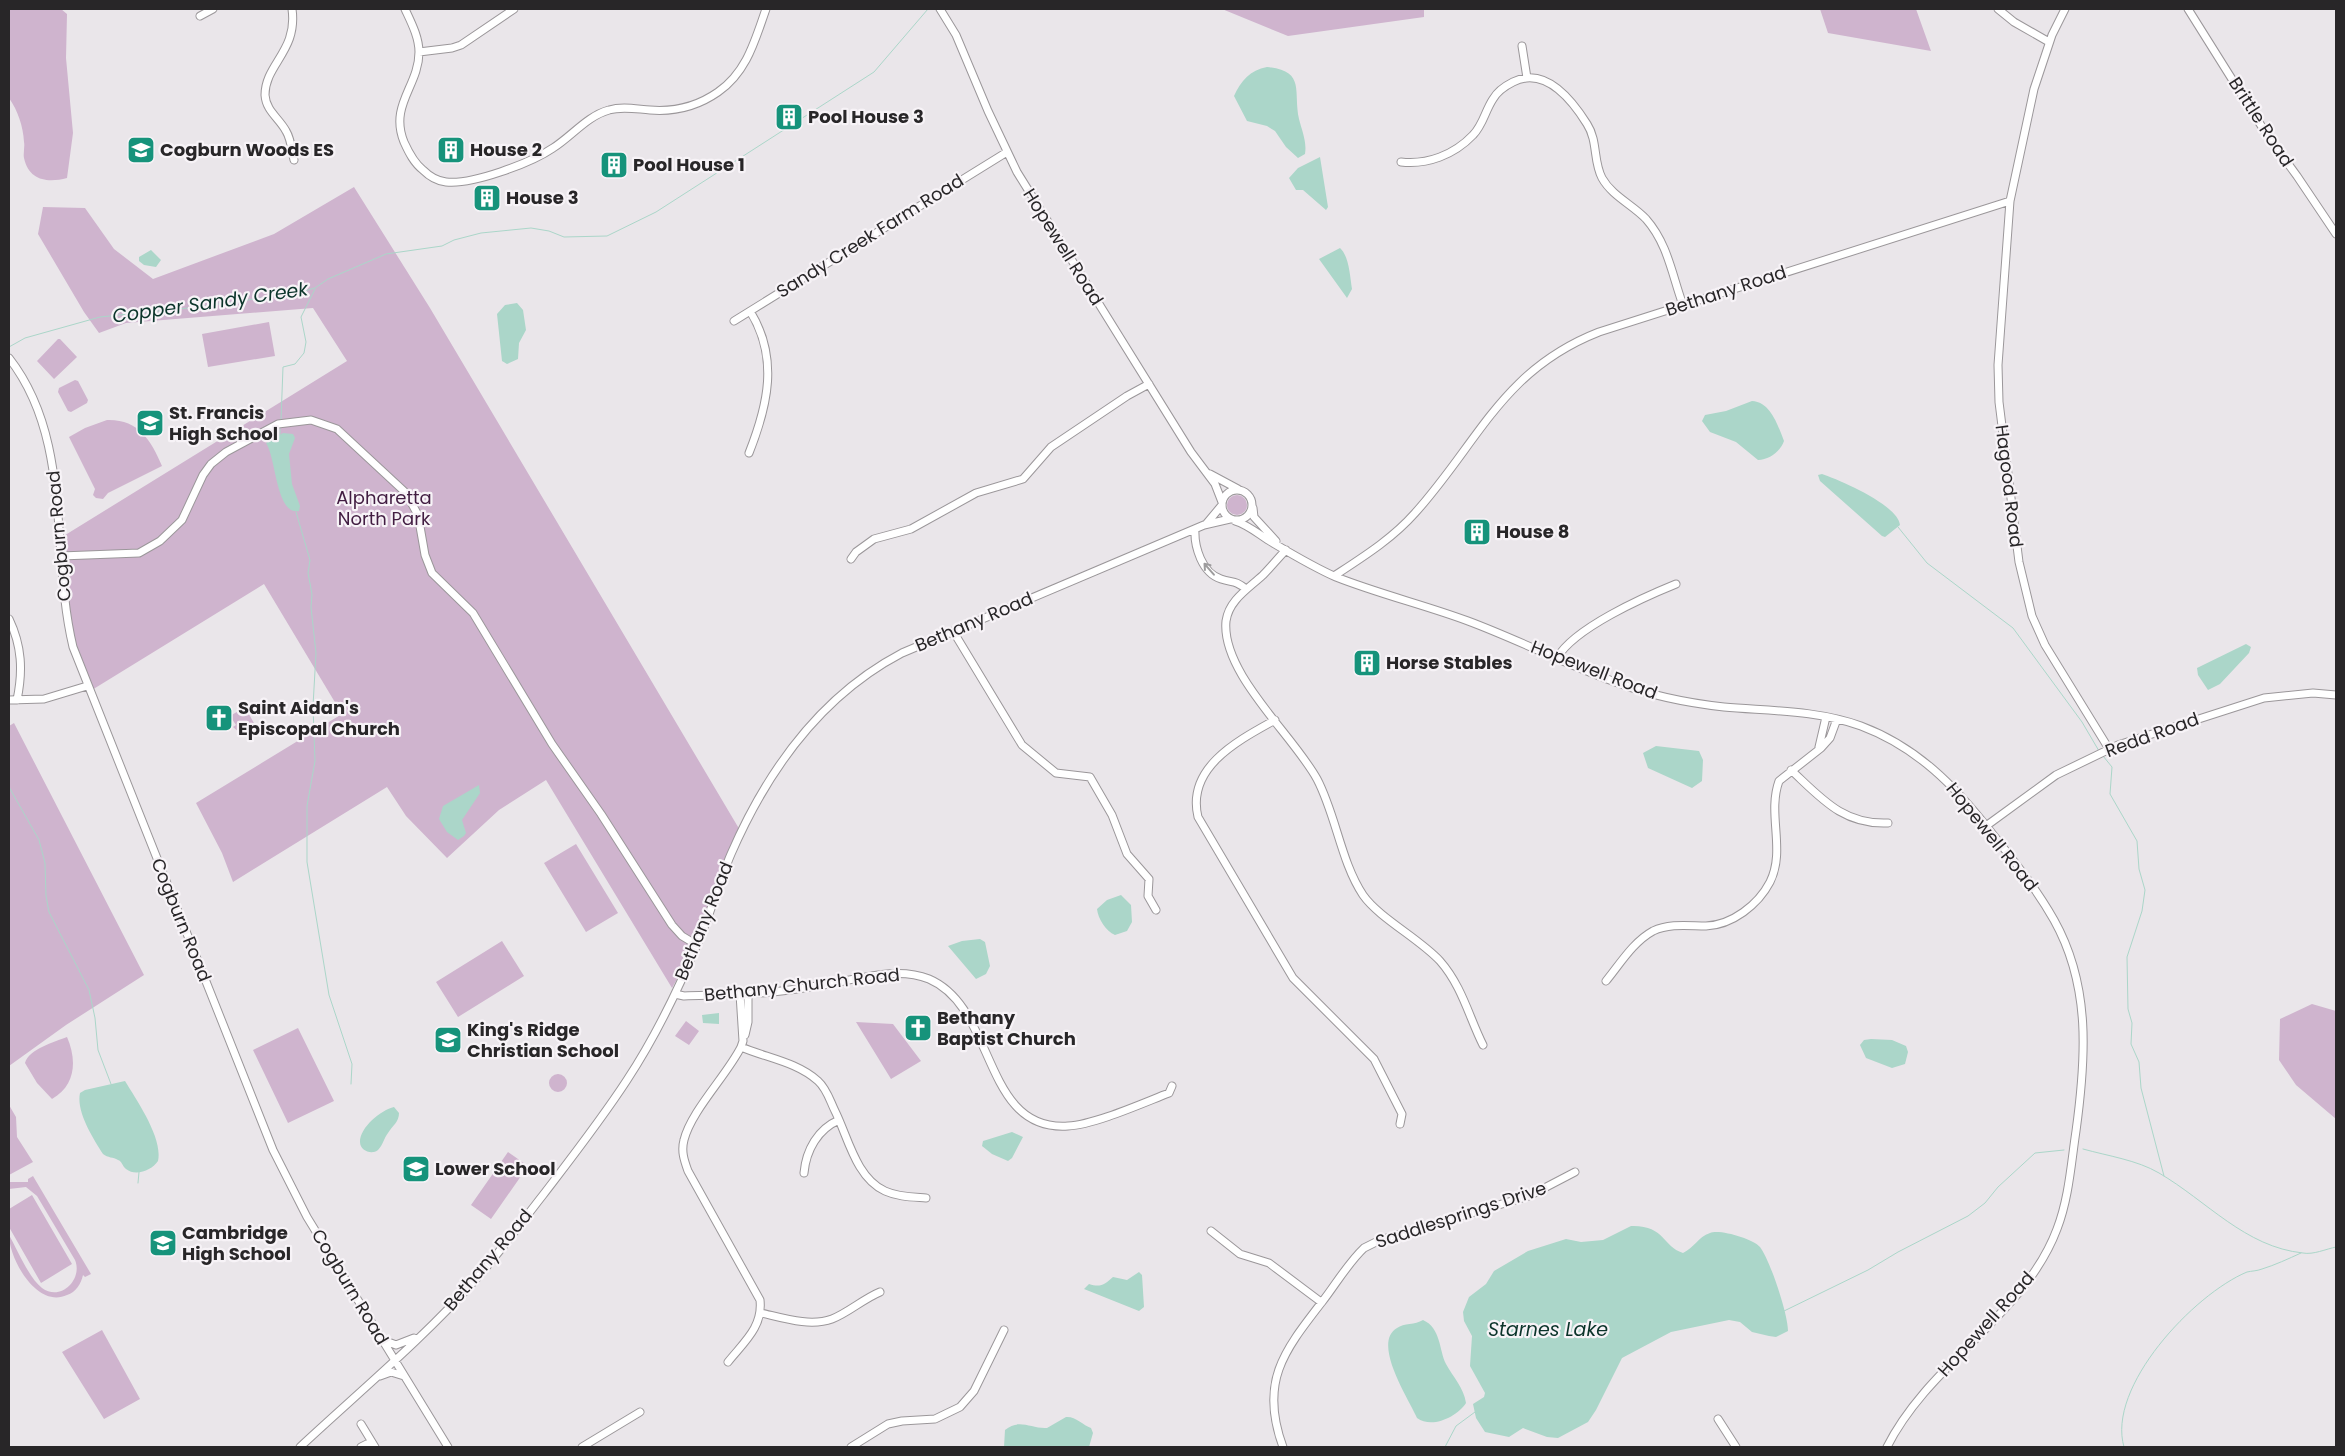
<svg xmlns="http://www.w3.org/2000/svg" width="2345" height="1456" font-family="Poppins,sans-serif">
<rect width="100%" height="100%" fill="#eae6ea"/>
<!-- green -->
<path fill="#cfb4ce" d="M9,9h52l6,5 -1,44 7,75 -6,45c-19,5 -38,3 -43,-20 -1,-5 1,-11 0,-16 -1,-16 -6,-31 -15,-44z
M1222,9h202v8l-136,19z
M1820,9h96l15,42 -103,-18z
M354,187l76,121 311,524 -42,107 -27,49 -126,-208 -47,30 -52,48 -41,-42 -19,-29 -154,95 -11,-29 -26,-50 146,-89 -78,-130 -177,109 -15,-60 -10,-96 285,-176 -34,-53 -187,15 -27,10 -15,-21 -46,-78 5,-27 42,1 29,41 39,30 121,-45z
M269,322l6,34 -67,11 -6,-33z
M58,339h2l17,18 -23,22 -17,-18z
M75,380l3,1 10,19 -1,3 -16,9 -3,-1 -10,-19 1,-4z
M107,420c31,-1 44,20 55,46l-54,27 -5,6 -7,-1 -3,-3 2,-6 -26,-52 16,-9z
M1227 505a10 10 0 1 1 20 0a10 10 0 1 1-20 0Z
M245,707l10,18 -15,8 -7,-6 3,-2 -6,-9z
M14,723l130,252 -78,50 -57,41v-340z
M576,844l42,69 -32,19 -42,-69z
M502,941l22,35 -66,41 -22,-35z
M2312,1004l24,7v108l-40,-34 -17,-25 1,-41z
M686,1021l13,10 -10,14 -14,-9z
M856,1022l37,2 28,37 -30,18z
M298,1028l36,73 -46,22 -35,-73z
M67,1037c10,23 9,48 -15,62l-15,-16 -12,-20c4,-14 29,-21 42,-26z
M549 1083a9 9 0 1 1 18 0a9 9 0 1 1-18 0Z
M9,1105l7,12 1,20 16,25 -24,13z
M508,1152l20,14 -37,53 -20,-14z
M33,1176l58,98 -6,3 -2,-2c-2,9 -7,17 -16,20 -30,14 -58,-36 -58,-60 8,14 20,43 33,53 19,14 41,-9 33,-28l-38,-64 -11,-9 -17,2v-7h19v-3z
M32,1195l40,69 -31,19 -32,-56v-18z
M102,1330l38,69 -36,20 -42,-67z"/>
<!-- water -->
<path fill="#abd6c9" d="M1267,67c39,4 26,24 32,52 3,12 8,23 6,35l-7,4 -12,-11 -11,-16 -8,-5 -20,-5 -13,-25c7,-15 16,-26 33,-29z
M1320,157l8,50 -2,3 -23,-20h-7l-7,-12 9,-10z
M1340,248c9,8 10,28 12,41l-5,9 -28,-39z
M151,250l10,10 -5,7 -12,-2 -5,-4v-4z
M517,303l6,7 3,20 -7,13 -1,16 -11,5 -5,-3 -5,-47 8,-9z
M1752,401c19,1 26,25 32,40 -4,11 -15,19 -26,19l-22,-18 -26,-10 -8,-11 3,-6 21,-4z
M283,433l10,1 2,4 -6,16 3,30 8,22 -1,5c-23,5 -23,-54 -33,-68z
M1822,474c18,6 76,31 78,51l-15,12 -3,-1 -62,-55 -2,-6z
M2246,644l5,3 -2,6 -29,31 -12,6 -10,-15 -1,-7z
M1656,746l43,5 4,9 -1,21 -10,7 -44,-20 -5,-15z
M479,785l1,8 -18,27 4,13 -2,3 -6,4 -11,-8 -8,-13 4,-13z
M1121,895l10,10 1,17 -5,9 -12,4c-9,-4 -17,-16 -18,-26l10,-9z
M980,939l5,3 5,24 -4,8 -10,5 -28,-33 14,-5z
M719,1013v11l-16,-1 -1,-8z
M1871,1039l21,1 14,6 2,6 -3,12 -13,4 -26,-10 -6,-13 4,-5z
M125,1081c12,20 38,57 33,80 -6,9 -22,16 -32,8 -4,-3 -4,-8 -8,-9 -5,-3 -10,-2 -15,-6 -10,-16 -27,-42 -23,-61l5,-3z
M394,1107l5,6c0,9 -6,12 -11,20 -4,5 -5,12 -10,17 -6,5 -18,1 -18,-8 0,-15 21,-32 34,-35z
M1012,1132l11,5 -11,21 -4,3 -16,-7 -10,-8 1,-5z
M1631,1226c34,-1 31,20 52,27 11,-5 15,-16 27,-20 10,-4 43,6 50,14 10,13 28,67 28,84l-12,6 -7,-1 -17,-4 -12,-10 -11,-2 -58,12 -49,26 -26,52 -8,12 -30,16 -11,-1 -24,-9 -14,9 -24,-5 -9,-14 -3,-14 11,-7 1,-4 -15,-27 2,-30 -8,-15 -1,-9 6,-15 17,-13 8,-13 34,-20 38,-12 15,3 22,-2z
M1139,1272l3,3 2,32 -5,4 -55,-22 5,-5c12,4 16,0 24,-7l14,3z
M1423,1320c18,8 16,30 23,44 7,13 18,24 20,39 -9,14 -34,26 -49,15 -7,-17 -46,-75 -20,-90 7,-5 18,-3 26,-8z
M1066,1417c9,-1 17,8 25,11l2,5 -4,14h-85l1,-17c14,-12 26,-1 42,-2z"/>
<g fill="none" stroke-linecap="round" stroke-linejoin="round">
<!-- stream -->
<path stroke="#abd6c9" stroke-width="1" d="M9,347l16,-9 75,-21 98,-10 99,-14 18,-5 13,-9 58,-25 56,-8 12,-6 27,-7 50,-5 18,3 15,6 43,-1 49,-24 218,-140 54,-63
M281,420l2,-53 12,-3 9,-11 2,-11 -5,-25 14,-28
M280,427v8
M296,512l14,48 -2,13 4,21 -1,13 5,46 -3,53 2,55 -8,45v56l22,133 23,69 -1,20
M1898,527l29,36 86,65 69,94 17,29
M2103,756l9,11 -2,27 27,47 2,28 6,21 -3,21 -15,46 1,52 4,14 -1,21 8,18 2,26 23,88
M9,787l30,53 6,23 1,33 3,16 40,78 6,28 3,32 13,34
M2083,1149c25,7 54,11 76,24 48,28 86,74 144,80 10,2 23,-4 33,-6
M138,1183l1,-11
M1784,1311l84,-41 30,-18 70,-36 17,-13 13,-16 37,-34 29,-3
M1445,1447l11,-21 19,-14
M2124,1447c-18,-60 70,-153 123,-175 4,-1 10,-1 15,-3 13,-4 26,-10 39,-16"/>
<defs>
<path id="minor" d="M292,9c6,42 -27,55 -27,86 1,16 14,23 21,36 5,8 6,20 8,29
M405,9c6,13 14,28 14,43 0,34 -30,53 -15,90 5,11 10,21 19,28 6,6 14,11 23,12 26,3 85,-19 107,-34 19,-12 34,-32 56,-38 13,-4 27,-1 41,0 24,2 48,-4 68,-18 29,-20 37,-52 48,-83
M940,9l16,26 32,76 29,61 174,280 24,32 7,18
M1998,9l16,13 35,20
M2065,9l-13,26 -18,54 -24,112 -12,164 1,37 20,160 13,54 13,29 64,104
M2188,9l79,126 30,41 39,58
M200,16l13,-7
M1522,46l5,32
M419,52l33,-4 9,-3 53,-36
M1401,162c26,3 53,-7 72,-27 10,-10 12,-24 20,-36 4,-7 12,-13 20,-17 32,-16 59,18 74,42 11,17 6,37 15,54 10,18 31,27 44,41 22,25 26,56 37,86
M734,321l273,-169
M9,358c64,82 41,193 64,289l200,503 34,67 141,230
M749,453c19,-48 30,-95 1,-142
M1210,474l28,15
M1222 505a15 15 0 1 1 30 0a15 15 0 1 1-30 0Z
M1253,508l1,9 22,24
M1235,521c13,4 22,12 33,19 22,13 45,27 68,37 43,17 89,28 132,44 51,19 99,44 150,62 34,13 70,20 106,24 45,4 93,3 137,19 56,21 94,60 130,106 22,28 45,56 63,88 37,66 32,138 22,211 -5,33 -7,67 -19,98 -32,86 -128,134 -170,218
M1207,523l15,-18
M1195,529c-1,18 7,44 26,50 12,4 14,1 25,10
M1286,550c-8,8 -15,17 -23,25 -15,14 -34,25 -37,46 -5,52 67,114 91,158 19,36 24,83 46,116 16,23 57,44 77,66 22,25 29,56 43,84
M61,556l78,-3 21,-12 22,-21 21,-45 8,-11 15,-12 52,-28 33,-4 26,9 69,64 12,22 7,40 7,18 41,40 79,131 49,70 71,111 10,11 15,9
M851,559l5,-7 18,-13 37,-10 65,-36 47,-14 28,-32 76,-51 22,-12
M1334,576c29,-19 58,-37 81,-63 64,-71 87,-143 184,-181l411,-131
M9,619c13,27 14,52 8,81
M953,631l69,114 34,28 34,4 22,38 15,39 22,25 -1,17 8,14
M1557,658c17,-30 87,-61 119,-74
M9,700l35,-1 43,-13
M1275,720c-36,20 -89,47 -77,97l95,161 81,81 28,55 -2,10
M1819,747l7,-30
M1791,770c30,28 52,55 97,53
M1986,826l70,-51 62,-30 146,-47 49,-5 23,2
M1606,981c14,-17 27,-39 47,-50 17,-8 36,-5 53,-5 26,-1 52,-21 64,-44 16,-32 -3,-68 9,-101l42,-33 9,-10 7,-19
M675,994l9,2c29,-1 59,-1 88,-4 18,-2 37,-4 56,-8 32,-5 69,-18 101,-5 68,29 53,153 139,147 26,-1 75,-23 101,-33l3,-7
M745,1035l3,-13v-28
M741,1047c26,11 56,15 77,34 9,8 12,20 17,30 13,26 21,67 50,80 13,6 28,6 41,7
M804,1173c2,-23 14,-44 35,-53
M1211,1231l29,23 29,9 52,39
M761,1313c22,5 49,14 71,6 16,-6 31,-20 48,-27
M383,1340l13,5 18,-7
M728,1362c16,-20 35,-35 32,-62l-72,-129c-4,-11 -7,-20 -4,-31 7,-29 43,-65 57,-93l2,-6 -3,-47
M380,1376l11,-4 13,4
M1718,1419l18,28
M361,1424l14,23
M300,1447c59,-55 123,-108 177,-169 23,-26 44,-55 66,-83 29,-38 58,-75 84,-115 29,-44 52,-92 72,-140 12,-28 20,-58 32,-86 36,-83 89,-158 171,-201l302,-128 26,-6
M361,1447l10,-5
M582,1447l58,-35
M851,1447l37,-23 14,-3 33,-2 25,-12 14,-16 30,-61
M1283,1447c-24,-65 1,-96 39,-145 14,-18 26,-39 42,-54l16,-8 149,-44 46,-24"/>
</defs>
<!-- minor casing -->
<use href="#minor" stroke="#9b979a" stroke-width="9"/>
<!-- minor -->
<use href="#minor" stroke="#fff" stroke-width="7"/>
</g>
<!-- one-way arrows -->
<defs><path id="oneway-shaft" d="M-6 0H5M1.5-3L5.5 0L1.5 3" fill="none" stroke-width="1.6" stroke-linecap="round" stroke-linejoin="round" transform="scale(1.25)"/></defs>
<use stroke="#9e9d9e" href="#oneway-shaft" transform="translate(1209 569) rotate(-131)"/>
<!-- icons -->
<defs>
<symbol id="building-square" viewBox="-11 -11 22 22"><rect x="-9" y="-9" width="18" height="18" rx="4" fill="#16937b" stroke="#f7f3f7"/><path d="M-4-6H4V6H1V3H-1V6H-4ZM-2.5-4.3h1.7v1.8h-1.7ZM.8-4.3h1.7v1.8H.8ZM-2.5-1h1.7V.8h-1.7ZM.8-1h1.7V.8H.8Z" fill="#fff"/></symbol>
<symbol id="school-square" viewBox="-11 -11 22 22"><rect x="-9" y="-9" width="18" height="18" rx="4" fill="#16937b" stroke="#f7f3f7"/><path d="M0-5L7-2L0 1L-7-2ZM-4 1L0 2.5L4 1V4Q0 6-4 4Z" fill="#fff"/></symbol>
<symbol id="church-square" viewBox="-11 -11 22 22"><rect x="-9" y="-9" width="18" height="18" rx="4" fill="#16937b" stroke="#f7f3f7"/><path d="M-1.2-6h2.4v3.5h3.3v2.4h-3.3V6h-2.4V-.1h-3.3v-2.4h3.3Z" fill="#fff"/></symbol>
</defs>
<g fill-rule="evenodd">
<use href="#building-square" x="773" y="101" width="32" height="32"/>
<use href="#school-square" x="125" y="134" width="32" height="32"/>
<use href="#building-square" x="435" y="134" width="32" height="32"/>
<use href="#building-square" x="598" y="149" width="32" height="32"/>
<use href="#building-square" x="471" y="182" width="32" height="32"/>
<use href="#school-square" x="134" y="407" width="32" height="32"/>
<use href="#building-square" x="1461" y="516" width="32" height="32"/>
<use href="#building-square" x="1351" y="647" width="32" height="32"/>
<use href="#church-square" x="203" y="702" width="32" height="32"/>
<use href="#church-square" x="902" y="1012" width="32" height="32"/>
<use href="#school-square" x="432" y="1024" width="32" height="32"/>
<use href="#school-square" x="400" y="1153" width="32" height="32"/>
<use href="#school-square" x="147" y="1227" width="32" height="32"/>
</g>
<g text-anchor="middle" stroke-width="4.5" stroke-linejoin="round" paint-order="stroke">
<!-- poi labels -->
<g font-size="18" font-weight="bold" fill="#282628" stroke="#f7f3f7" text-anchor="start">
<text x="808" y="123">Pool House 3</text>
<text x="160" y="156">Cogburn Woods ES</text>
<text x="470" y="156">House 2</text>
<text x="633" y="171">Pool House 1</text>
<text x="506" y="204">House 3</text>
<text x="169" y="419">St. Francis<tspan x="169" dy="21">High School</tspan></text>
<text x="1496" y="538">House 8</text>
<text x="1386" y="669">Horse Stables</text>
<text x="238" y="714">Saint Aidan's<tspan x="238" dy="21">Episcopal Church</tspan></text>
<text x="937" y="1024">Bethany<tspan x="937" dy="21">Baptist Church</tspan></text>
<text x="467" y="1036">King's Ridge<tspan x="467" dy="21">Christian School</tspan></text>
<text x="435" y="1175">Lower School</text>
<text x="182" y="1239">Cambridge<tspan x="182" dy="21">High School</tspan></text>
</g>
<!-- street labels -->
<g font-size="18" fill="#282628" stroke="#f7f3f7">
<text transform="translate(2261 122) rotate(57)" y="6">Brittle Road</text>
<text transform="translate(870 236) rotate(-32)" y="6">Sandy Creek Farm Road</text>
<text transform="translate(1063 247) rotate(58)" y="6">Hopewell Road</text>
<text transform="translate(1726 291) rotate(-18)" y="6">Bethany Road</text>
<text transform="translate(2009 486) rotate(83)" y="6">Hagood Road</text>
<text transform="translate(59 536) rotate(-95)" y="6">Cogburn Road</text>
<text transform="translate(974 622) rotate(-23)" y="6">Bethany Road</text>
<text transform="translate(1594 670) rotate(21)" y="6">Hopewell Road</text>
<text transform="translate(2152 735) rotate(-20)" y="6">Redd Road</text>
<text transform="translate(1992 837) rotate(51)" y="6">Hopewell Road</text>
<text transform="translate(181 920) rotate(68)" y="6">Cogburn Road</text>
<text transform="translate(704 921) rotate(-68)" y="6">Bethany Road</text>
<text transform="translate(802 985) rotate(-6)" y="6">Bethany Church Road</text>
<text transform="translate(1461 1215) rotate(-18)" y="6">Saddlesprings Drive</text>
<text transform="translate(488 1260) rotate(-50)" y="6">Bethany Road</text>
<text transform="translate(350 1287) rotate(59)" y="6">Cogburn Road</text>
<text transform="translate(1986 1324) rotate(-48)" y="6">Hopewell Road</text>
</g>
<!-- park labels -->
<g font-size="18" fill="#421d42" stroke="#f7f3f7">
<text x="384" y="504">Alpharetta<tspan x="384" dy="21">North Park</tspan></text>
</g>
<!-- water labels -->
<g font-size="19" font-style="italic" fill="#0b342a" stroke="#f7f3f7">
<text transform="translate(210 302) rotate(-8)" y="7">Copper Sandy Creek</text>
<text x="1548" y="1336">Starnes Lake</text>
</g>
</g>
<!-- border -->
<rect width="2345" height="1456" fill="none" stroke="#282628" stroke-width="20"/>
</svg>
